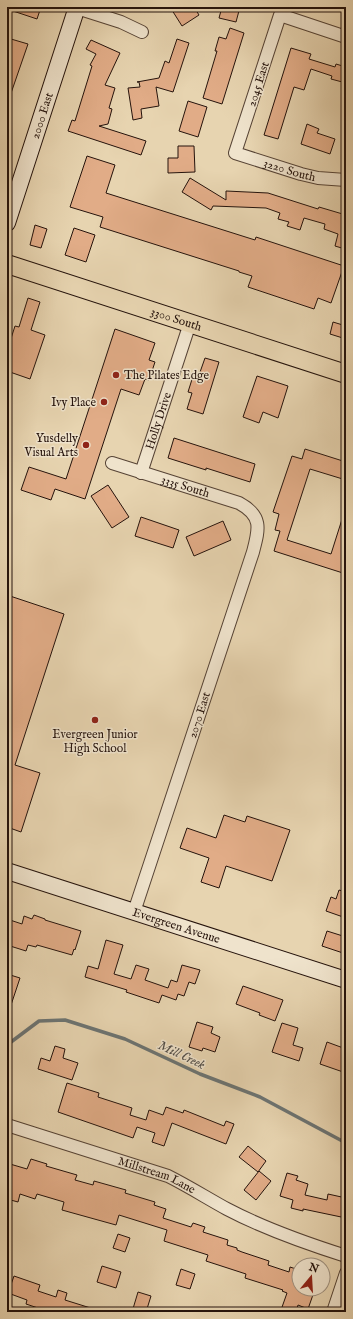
<svg xmlns="http://www.w3.org/2000/svg" width="353" height="1319" font-family="'IM FELL English',serif">
<rect width="100%" height="100%" fill="#e7d4b0"/>
<filter id="stains"><feTurbulence type="fractalNoise" baseFrequency=".005" numOctaves="4"/><feColorMatrix values="0 0 0 0 .2 0 0 0 0 .09 0 0 0 0 .02 0 0 0 .5 -.17"/></filter>
<radialGradient id="worn" r=".72"><stop offset=".6" stop-color="#630" stop-opacity="0"/><stop offset="1" stop-color="#630" stop-opacity=".3"/></radialGradient>
<g fill="none" stroke-linecap="round" stroke-linejoin="round">
<!-- stream -->
<path stroke="#6c7473" stroke-width="3.5" d="M7,1045l32,-24 26,-1 60,19 75,35 60,23 86,46"/>
</g>
<!-- building -->
<path fill="#e1ac87" stroke="#25130c" d="M7,7h34l-4,12 -30,-10z
M170,7h24l5,8 -17,11z
M222,7h18l-4,15 -17,-4z
M230,28l14,5 -22,71 -19,-6 14,-47h-2l4,-14 7,2z
M11,39l17,5 -19,55h-2v-48z
M177,39l12,4 -16,49 -17,-5 3,19 -18,3 1,9 -9,2 -5,-32 12,-1 -1,-5h-2l22,-4 6,-17 4,2z
M91,40l29,13 -15,32 10,3 -6,20 3,1 -4,15 -9,2 47,15 -5,14 -73,-24 4,-11 3,1 17,-55 -2,-1 6,-11 -10,-5z
M291,48l20,6 -2,5 26,8 1,-3 10,3v16l-15,-4 1,-3 -21,-7 -7,21 -10,-3 -16,52 -14,-4z
M188,101l19,6 -9,30 -19,-6z
M307,124l12,5 -2,4 18,6 -5,15 -29,-10z
M178,146h16l1,26 -27,1v-15h10z
M87,156l28,9 -9,28 149,47 1,-3 88,29 -13,37 -13,-5 -4,11 -66,-22 4,-11 -13,-4v-1l-139,-44 3,-10 -33,-10z
M190,178l36,22v-9l42,2 50,16 1,-2 27,8v29l-1,5 -10,-3 3,-12 -14,-5 1,-5 -21,-6 -4,12 -13,-4 2,-4 -11,-3 2,-6 -14,-5 -53,-2 -2,4 -29,-18z
M35,225l12,4 -6,19 -11,-3z
M74,228l21,7 -9,27 -21,-7z
M28,298l12,4 -9,28 14,5 -15,44 -23,-8v-20l8,-25 4,1z
M333,322l13,4v13l-16,-5z
M115,329l40,14 -6,17 6,2 -6,18 -4,-1 -6,16 -18,-6 -36,110 -30,-10 -4,11 -30,-10 8,-23 37,12z
M205,358l14,4 -16,52 -16,-5 5,-16 -4,-1 6,-19 5,2z
M257,376l31,10 -10,32 -15,-6 -4,11 -16,-6z
M174,438l81,26 -5,18 -44,-14v2l-38,-12z
M305,449l41,13v18l-36,-11 -23,71 44,14 13,-41h2v61l-72,-23 6,-20 -5,-1 4,-16 -6,-2 19,-56 10,3z
M108,485l21,32 -17,11 -21,-32z
M141,517l38,13 -6,18 -38,-12z
M223,521l8,19 -37,16 -8,-19z
M7,595l57,19 -49,151 25,8 -19,59 -14,-5z
M224,815l21,7 2,-6 43,14 -18,51 -46,-15 -7,22 -18,-6 8,-24 -29,-10 7,-20 29,10z
M339,890l7,2v26l-20,-7 5,-14 5,2z
M34,915l11,4v1l36,11 -6,19 -1,-1 -2,6 -35,-10 -1,2 -8,-2 -2,6 -19,-6v-26l15,5 2,-8 8,3z
M327,931l19,6v17l-24,-8z
M106,940l17,5 -9,29 17,5 5,-14 13,4 -4,11 23,8 3,-8 6,2 5,-17 18,5 -5,14 -6,-2 -5,14 -6,-2 -2,6 -14,-5 -3,8 -33,-11 1,-2 -42,-13 3,-11 10,3z
M7,974l13,4 -11,33h-2z
M243,986l40,14 -8,21 -16,-6 1,-2 -24,-9z
M197,1022l16,5 -2,6 9,4 -5,15 -12,-4 -1,3 -13,-4z
M282,1023l16,5 -5,17 10,3 -4,13 -27,-9z
M327,1042l19,7v24l-26,-9z
M55,1046l10,3 -2,9 15,5 -6,17 -34,-11 3,-11 9,3z
M67,1083l32,10 -1,4 34,11 -2,7 16,5 3,-10 14,5 3,-8 17,6 1,-3 40,16 2,-5 8,3 -8,20 -54,-21 -8,23 -12,-4 3,-9 -18,-6 -4,11 -75,-26z
M248,1146l18,15 -8,11 -19,-15z
M31,1159l16,5 -1,2 31,9 -2,5 18,5 1,-4 32,9 -1,3 30,9 -1,3 12,4 -3,9 28,9 2,-4 12,4 -2,5 25,8 -1,5 10,3v2l5,2 27,9 -1,4 21,7 1,-5 9,3v19h16l-7,20 -10,-4 -2,7h-9l-6,-2 6,-17 -5,-2 1,-1 -38,-12 1,-4 -40,-13 2,-6 -44,-14 3,-11 -48,-15 -3,10 -54,-15 2,-8 -27,-8 -2,5 -15,-5 -2,8 -11,-3v-25l3,-10 17,5z
M259,1171l12,10 -15,19 -12,-10z
M287,1173l11,3 -2,4 12,4 -3,11 22,5 1,-6 18,4v20l-43,-9v2l-12,-3 2,-8 -13,-4z
M118,1234l12,4 -5,14 -12,-4z
M102,1266l19,6 -5,16 -19,-6z
M181,1269l14,5 -5,15 -14,-4z
M14,1276l26,9 -2,6 18,6 2,-7 9,3 -2,7 32,10 -1,2h-46l-24,-8 1,-4 -19,-7z
M138,1292l13,4 -5,16h-14z"/>
<g fill="none" stroke-linecap="round" stroke-linejoin="round">
<defs>
<g id="street">
<path d="M77,8l44,14 21,10"/>
<path id="s1" d="M346,37l-66,-22 -45,138 66,21 17,4 28,2"/>
<path id="s2" d="M112,463l127,40c24,13 20,26 14,49l-119,360"/>
<path id="s3" d="M141,473l49,-150"/>
<path id="s4" d="M7,1125l161,51c20,10 39,22 59,33 38,20 78,34 119,47"/>
<path d="M333,1312l13,-39"/>
</g>
<g id="secondary">
<path id="s5" d="M7,223l70,-216"/>
<path id="s6" d="M7,871l339,109"/>
</g>
<g id="primary">
<path id="s7" d="M7,264l339,110"/>
</g>
</defs>
<!-- street casing -->
<use href="#street" stroke="#564335" stroke-width="14"/>
<!-- secondary casing -->
<use href="#secondary" stroke="#25130c" stroke-width="18"/>
<!-- primary casing -->
<use href="#primary" stroke="#25130c" stroke-width="20"/>
<!-- street -->
<use href="#street" stroke="#efe3cc" stroke-width="12"/>
<!-- secondary -->
<use href="#secondary" stroke="#efe3cc" stroke-width="16"/>
<!-- primary -->
<use href="#primary" stroke="#e7d4b0" stroke-width="18"/>
</g>
<!-- markers -->
<g fill="#8f2418" stroke="#efe3cc" stroke-width="1.5">
<circle cx="116" cy="375" r="4"/>
<circle cx="104" cy="402" r="4"/>
<circle cx="86" cy="445" r="4"/>
<circle cx="95" cy="720" r="4"/>
</g>
<g text-anchor="middle" stroke-width="3" stroke-linejoin="round" paint-order="stroke">
<!-- street labels -->
<g font-size="12" fill="#25130c" stroke="#efe3cc">
<text transform="translate(258 84) rotate(-72)" y="4">2045 East</text>
<text dy="4" stroke="none"><textPath href="#s5" startOffset="113">2000 East</textPath></text>
<text dy="4" stroke="none"><textPath href="#s1" startOffset="272">3220 South</textPath></text>
<text dy="4" stroke="none"><textPath href="#s7" startOffset="178">3300 South</textPath></text>
<text dy="4" stroke="none"><textPath href="#s3" startOffset="55">Holly Drive</textPath></text>
<text dy="4" stroke="none"><textPath href="#s2" startOffset="77">3335 South</textPath></text>
<text transform="translate(199 715) rotate(-72)" y="4">2070 East</text>
<text dy="4" stroke="none"><textPath href="#s6" startOffset="178">Evergreen Avenue</textPath></text>
<text dy="4" stroke="none"><textPath href="#s4" startOffset="158">Millstream Lane</textPath></text>
</g>
<!-- poi labels -->
<g font-size="12" fill="#25130c" stroke="#efe3cc" text-anchor="end">
<text x="124" y="379" text-anchor="start">The Pilates Edge</text>
<text x="96" y="406">Ivy Place</text>
<text x="78" y="442">Yusdelly<tspan x="78" dy="14">Visual Arts</tspan></text>
<text x="95" y="738" text-anchor="middle">Evergreen Junior<tspan x="95" dy="14">High School</tspan></text>
</g>
<!-- water labels -->
<g font-size="13" font-style="italic" fill="#4f4c48" stroke="#efe3cc">
<text transform="translate(182 1054) rotate(25)" y="5">Mill Creek</text>
</g>
</g>
<!-- margin -->
<rect width="353" height="1319" fill="none" stroke="#e7d4b0" stroke-width="24"/>
<rect x="8" y="8" width="337" height="1303" fill="none" stroke="#25130c" stroke-width="2"/>
<rect x="12" y="12" width="329" height="1295" fill="none" stroke="#25130c"/>
<!-- north arrow -->
<g transform="translate(311 1277) rotate(18)"><circle r="19" fill="#efe3cc" stroke="#9e907f"/>
<path d="M0-3L7 15L0 10L-7 15Z" fill="#8f2418"/>
<text y="-6" font-size="11" font-weight="bold" text-anchor="middle" fill="#25130c">N</text>
</g>
<rect width="100%" height="100%" filter="url(#stains)"/>
<rect width="100%" height="100%" fill="url(#worn)"/>
</svg>
